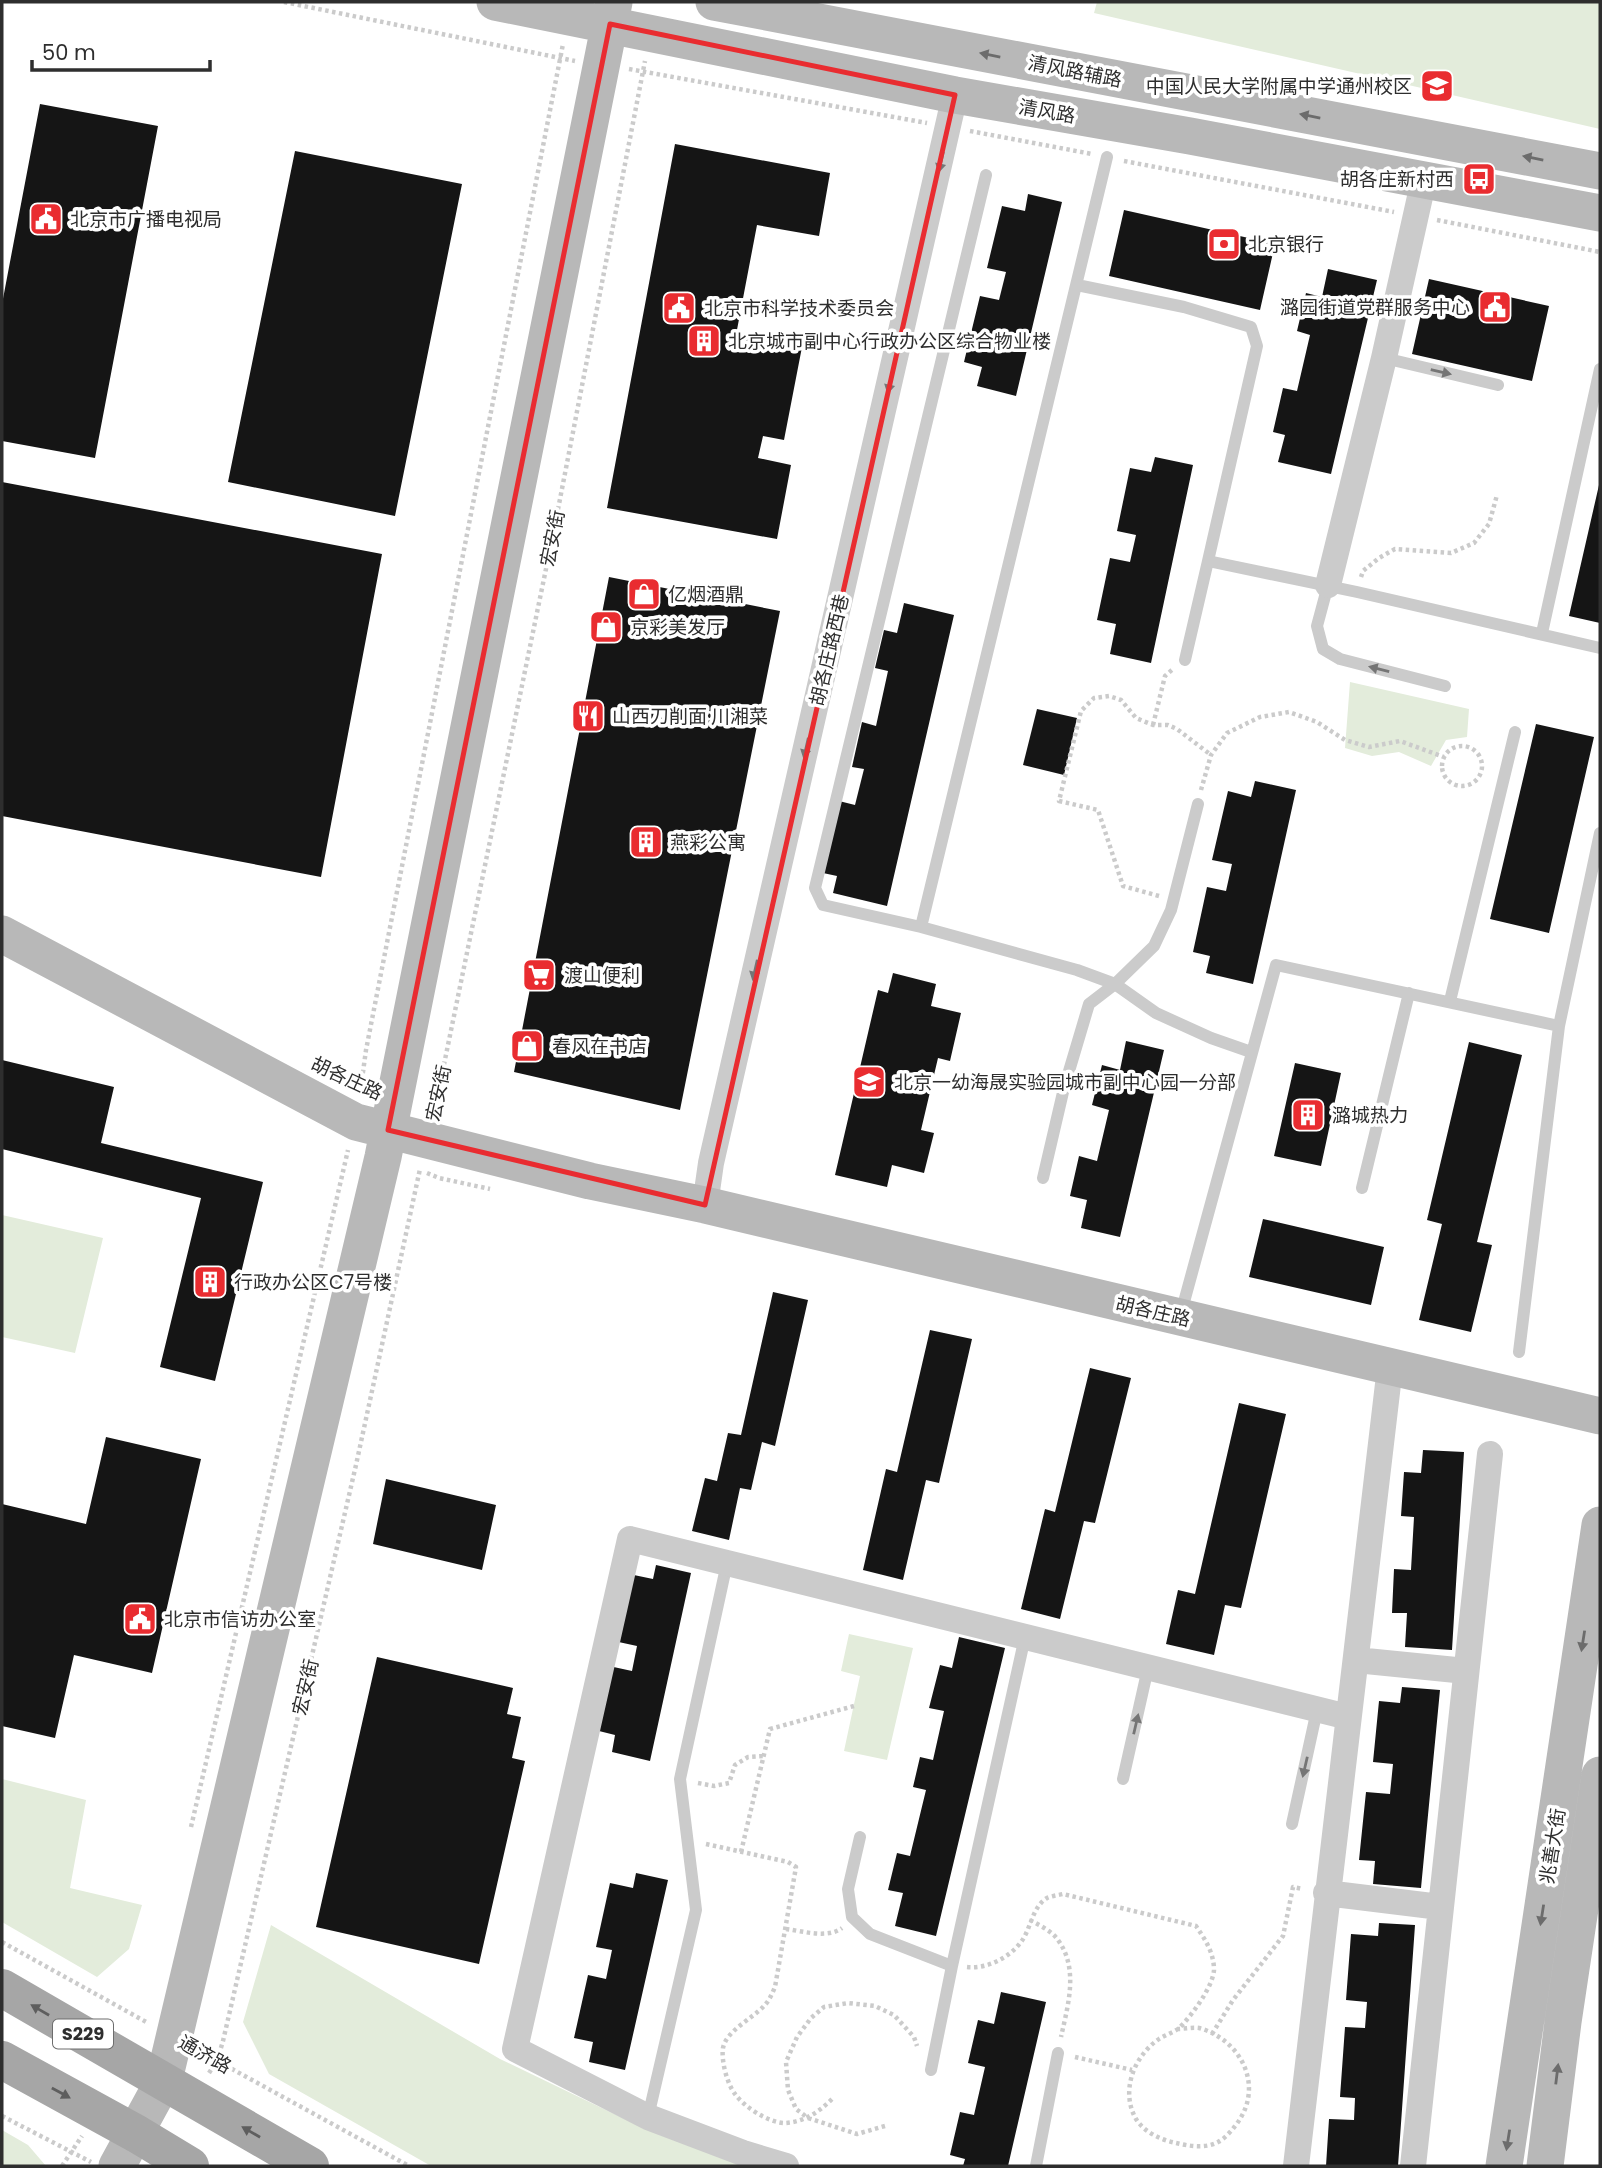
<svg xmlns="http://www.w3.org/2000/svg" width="1602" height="2168" font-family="Poppins,'Noto Sans SC',sans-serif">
<rect width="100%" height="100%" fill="#fff"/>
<!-- green -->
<path fill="#e3ecdb" d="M1097,2h503v127l-506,-116z
M1350,682l119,27 -2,28 -21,3 -15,26 -32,-14 -27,4 -27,-8z
M2,1215l101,23 -28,115 -73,-16z
M849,1634l64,14 -26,112 -43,-9 16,-75 -19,-5z
M2,1779l84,21 -16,88 72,17 -13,44 -32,28 -95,-55z
M271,1925l229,134 137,66 105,41h-311l-162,-92 -26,-52z
M2,2130l26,15 18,21h-44z"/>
<!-- building -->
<path fill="#151515" d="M40,104l118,22 -63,332 -93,-17v-137z
M675,144l155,29 -11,63 -62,-11 -21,110 66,12 -18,93 -21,-4 -5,22 33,7 -14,74 -170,-31z
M295,151l167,33 -67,332 -167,-34z
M1028,194l34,8 -46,194 -39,-10 5,-19 -18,-5 16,-66 19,4 7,-28 -19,-4 15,-62 23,5z
M1124,210l151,34 -15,66 -151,-34z
M1328,269l49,11 -46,194 -53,-12 7,-27 -12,-3 10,-44 14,3 13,-56 -13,-4 9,-38 16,4z
M1429,279l120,27 -17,75 -120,-27z
M1155,457l38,8 -42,198 -41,-9 6,-30 -19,-4 13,-62 20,4 6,-27 -19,-4 13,-63 21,4z
M2,482l380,72 -61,323 -319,-61z
M1599,485h1v138l-31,-7z
M609,577l171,34 -100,499 -166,-38z
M904,603l50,12 -67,291 -54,-13 4,-17 -14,-3 16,-72 16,4 9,-36 -12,-2 10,-45 14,4 12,-55 -13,-3 9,-38 13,3z
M1037,709l40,9 -13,57 -41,-10z
M1536,724l58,13 -45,196 -59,-14z
M1255,781l41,9 -43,194 -47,-11 4,-17 -17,-4 14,-65 19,4 6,-27 -20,-4 16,-69 23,6z
M893,973l43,11 -5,22 30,7 -11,48 -12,-3 -17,72 13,3 -10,40 -32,-8 -5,22 -52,-12 43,-185 10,3z
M1126,1041l38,9 -44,187 -39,-9 6,-28 -17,-4 9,-40 18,5 12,-51 -17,-5 10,-40 18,5z
M1469,1042l53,13 -45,187 15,3 -21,87 -52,-12 23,-96 -15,-4z
M2,1060l112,27 -13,56 162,39 -48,199 -55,-14 41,-169 -199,-49z
M1295,1063l46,10 -20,93 -47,-10z
M1263,1219l121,28 -13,58 -122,-28z
M773,1292l35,8 -33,146 -13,-4 -11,48 -11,-2 -11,52 -37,-9 13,-53 12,3 11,-48 13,2z
M930,1330l42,9 -33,144 -13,-3 -23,100 -40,-10 23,-101 11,3z
M1090,1368l41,10 -36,145 -11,-2 -24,98 -39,-10 24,-100 10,3z
M1239,1403l47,11 -45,194 -16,-3 -11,50 -48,-11 12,-54 17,4z
M106,1437l95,22 -49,214 -78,-18 -19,83 -53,-12v-222l84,20z
M1423,1450l41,2 -12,198 -47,-3 2,-34h-15l2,-44 17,1 3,-53 -13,-1 3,-44 17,1z
M386,1479l110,26 -14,65 -109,-26z
M656,1565l35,8 -41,188 -38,-9 3,-17 -20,-5 14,-64 23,5 5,-25 -23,-5 15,-67 24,5z
M959,1637l46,11 -69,288 -41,-10 8,-33 -15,-3 9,-37 13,3 16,-66 -13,-3 7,-30 13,3 11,-49 -15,-3 11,-43 12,3z
M377,1657l136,31 -6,26 14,3 -9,41 13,3 -46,203 -163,-37z
M1402,1687l38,3 -19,198 -48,-4 2,-23 -16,-1 7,-68 24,2 3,-30 -20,-2 6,-61 21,2z
M636,1873l32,7 -43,190 -36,-8 4,-20 -19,-4 14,-63 18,4 6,-29 -16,-3 14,-64 23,5z
M1379,1923l36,2 -17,241h-72l3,-47 25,1 1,-22 -15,-1 5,-70 20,1 2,-26 -21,-2 5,-66 27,2z
M1001,1992l45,10 -38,164h-45l2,-7 -15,-4 10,-43 14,3 11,-48 -17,-4 10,-43 16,4z"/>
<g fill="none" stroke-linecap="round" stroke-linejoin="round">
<!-- path -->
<path stroke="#cbcbcb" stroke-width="4.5" stroke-dasharray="3.5 3.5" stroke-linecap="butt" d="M284,2l291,59
M629,69l298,54
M970,131l122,23
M1124,161l270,51
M1437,220l163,32
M1361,577l2,-6 16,-13 16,-9 56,4 23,-10 15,-19 8,-29
M1153,725l12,-49 8,-7
M1442 766a20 20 0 1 1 40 0a20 20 0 1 1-40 0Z
M1201,790l10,-35 16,-22 33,-16 29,-5 28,10 28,18 24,7 31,-6 44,16
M1159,896l-36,-10 -25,-76 -39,-9 22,-90 13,-13 15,-2 12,4 15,18 17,7h15l9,4 34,26
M343,1078l21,10
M360,1094l6,-44 197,-1006
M434,1113l120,-583 91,-469
M427,1173l12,5 51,11
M698,1783l16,3 15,-3 6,-18 13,-8 16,-1
M191,1827l157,-677
M706,1844l82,18 8,5 -21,120c-3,7 -6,14 -11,19 -11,12 -38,25 -41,42 -2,12 4,36 12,46 9,13 34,29 50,29 19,-1 34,-11 47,-24
M741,1852l29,-123 84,-23
M1030,1920c9,5 22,11 28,20 21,29 10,65 3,97
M786,1929c17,2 41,10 56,-1
M2,1942l146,81
M967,1967c20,2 42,-9 54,-25 10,-13 11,-35 26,-44 4,-2 12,-3 16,-4l133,32c9,13 18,27 18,44 -1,17 -24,48 -36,59 -6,4 -13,6 -19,10 -25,17 -39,52 -23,80 8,13 25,21 40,24 13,3 29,6 42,-1 8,-4 17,-15 22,-23 23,-37 -1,-80 -41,-91 -7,-1 -15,1 -22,1
M1212,2034l21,-34 50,-64 10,-49 10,2
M201,2052l208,114
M1075,2057l57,13
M209,2073l8,-12 6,-20 133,-576 64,-296
M2,2116l89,46
M885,2126l-28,8 -49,-16 -12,-9 -8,-19 -2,-28 11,-25 14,-19 13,-11 24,-4 27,3 19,9 20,22 3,9
M62,2166l20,-30"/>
<!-- lane -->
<path stroke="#cbcbcb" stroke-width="12" d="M986,175l-171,713 8,17 98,22 156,43 38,14 41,29 55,25 40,14
M1077,285l107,22 67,20 6,19 -49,215 149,31 243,56
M1384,358l114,27
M1328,585l-11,41 6,23 17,10 105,27
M1542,633l58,-264
M1185,660l23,-99
M921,927l186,-770
M1450,1001l65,-269
M1043,1178l21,-90 25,-84 26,-20 39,-38 17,-36 27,-106
M1362,1188l47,-195
M1181,1313l95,-348 283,61
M1519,1352l40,-326 41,-193
M1123,1779l25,-111
M1292,1824l25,-114
M860,1837l-12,52 4,28 18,17 82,32
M931,2070l21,-104 73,-329
M648,2117l48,-207 -16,-131 47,-216
M1036,2166l22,-113"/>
<!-- street -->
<path stroke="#cbcbcb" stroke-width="26" d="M1328,585l56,-227 40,-179
M705,1205l6,-42 244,-1068
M1356,1660l110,11
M1326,1893l114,14
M786,2166l-43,-13 -95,-36 -133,-68 115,-510 718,178
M1296,2166c30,-267 63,-533 94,-799
M1413,2166l77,-712"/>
<!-- secondary -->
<path stroke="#b8b8b8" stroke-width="37" d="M495,2l460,93 235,41 410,77
M714,2l886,169
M2,934l354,188 234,59 115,24 895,211
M117,2166l47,-86 219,-923 231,-1155
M1504,2166l96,-641
M1545,2166l18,-144 37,-247"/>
<!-- primary -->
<path stroke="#a6a6a6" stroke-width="38" d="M2,1988l308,178
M2,2060l135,74 53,32"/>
</g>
<!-- one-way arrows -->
<defs><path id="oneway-solid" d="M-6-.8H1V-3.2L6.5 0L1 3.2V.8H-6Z" transform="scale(1.75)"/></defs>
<g fill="#6c6c6c">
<use href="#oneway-solid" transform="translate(990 55) rotate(-169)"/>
<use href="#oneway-solid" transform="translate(1310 116) rotate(-169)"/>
<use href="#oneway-solid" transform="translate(1533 158) rotate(-169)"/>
<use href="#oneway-solid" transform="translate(1583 1641) rotate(99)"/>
<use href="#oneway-solid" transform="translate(1542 1915) rotate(99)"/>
<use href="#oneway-solid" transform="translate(1557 2074) rotate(-83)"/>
<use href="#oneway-solid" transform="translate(1508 2140) rotate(99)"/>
</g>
<g fill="#757575">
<use href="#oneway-solid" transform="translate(941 162) rotate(103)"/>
<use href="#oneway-solid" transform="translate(1441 372) rotate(13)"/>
<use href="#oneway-solid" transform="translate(890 383) rotate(103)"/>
<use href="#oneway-solid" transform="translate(1379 669) rotate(-166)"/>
<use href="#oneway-solid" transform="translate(806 748) rotate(103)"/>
<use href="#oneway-solid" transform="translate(755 970) rotate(103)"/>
<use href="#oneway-solid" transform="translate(1136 1724) rotate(-77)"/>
<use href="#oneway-solid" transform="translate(1305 1767) rotate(103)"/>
</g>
<g fill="#5e5e5e">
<use href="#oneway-solid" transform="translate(40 2010) rotate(-150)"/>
<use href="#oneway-solid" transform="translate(61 2093) rotate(29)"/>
<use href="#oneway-solid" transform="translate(251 2132) rotate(-150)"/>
</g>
<!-- marked area -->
<path fill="none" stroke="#e92c30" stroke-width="5" stroke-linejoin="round" d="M610,24l345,71 -250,1110 -317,-75z"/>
<!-- icons -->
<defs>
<symbol id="school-square" viewBox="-11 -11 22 22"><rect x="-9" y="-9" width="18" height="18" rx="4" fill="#e92c30" stroke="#fff"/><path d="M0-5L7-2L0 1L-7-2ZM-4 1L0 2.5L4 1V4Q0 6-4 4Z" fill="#fff"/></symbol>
<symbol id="bus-square" viewBox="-11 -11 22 22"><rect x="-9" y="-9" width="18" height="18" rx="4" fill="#e92c30" stroke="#fff"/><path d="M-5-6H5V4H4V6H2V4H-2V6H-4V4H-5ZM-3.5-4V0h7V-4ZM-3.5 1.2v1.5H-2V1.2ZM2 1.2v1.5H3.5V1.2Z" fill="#fff"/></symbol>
<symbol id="civic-square" viewBox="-11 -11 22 22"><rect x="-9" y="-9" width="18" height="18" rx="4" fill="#e92c30" stroke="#fff"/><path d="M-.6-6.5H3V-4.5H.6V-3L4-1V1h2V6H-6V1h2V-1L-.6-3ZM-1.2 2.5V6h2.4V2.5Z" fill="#fff"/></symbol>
<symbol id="bank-square" viewBox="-11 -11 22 22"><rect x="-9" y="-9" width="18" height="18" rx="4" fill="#e92c30" stroke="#fff"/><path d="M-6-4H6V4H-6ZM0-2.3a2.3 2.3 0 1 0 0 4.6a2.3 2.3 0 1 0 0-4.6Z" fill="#fff"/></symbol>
<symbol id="building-square" viewBox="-11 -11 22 22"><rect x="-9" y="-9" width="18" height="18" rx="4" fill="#e92c30" stroke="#fff"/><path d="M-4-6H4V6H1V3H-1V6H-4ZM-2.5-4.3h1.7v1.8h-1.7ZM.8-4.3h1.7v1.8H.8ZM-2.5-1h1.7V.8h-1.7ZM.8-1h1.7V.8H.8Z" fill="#fff"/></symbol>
<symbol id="shop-square" viewBox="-11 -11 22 22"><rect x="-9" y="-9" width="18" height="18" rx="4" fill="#e92c30" stroke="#fff"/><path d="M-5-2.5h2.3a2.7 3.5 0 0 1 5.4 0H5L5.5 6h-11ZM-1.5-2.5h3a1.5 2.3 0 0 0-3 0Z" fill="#fff"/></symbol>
<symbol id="restaurant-square" viewBox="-11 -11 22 22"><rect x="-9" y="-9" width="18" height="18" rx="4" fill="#e92c30" stroke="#fff"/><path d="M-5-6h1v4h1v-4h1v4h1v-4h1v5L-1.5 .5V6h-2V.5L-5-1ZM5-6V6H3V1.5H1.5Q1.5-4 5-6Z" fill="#fff"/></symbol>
<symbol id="supermarket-square" viewBox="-11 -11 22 22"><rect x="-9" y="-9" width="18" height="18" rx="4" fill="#e92c30" stroke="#fff"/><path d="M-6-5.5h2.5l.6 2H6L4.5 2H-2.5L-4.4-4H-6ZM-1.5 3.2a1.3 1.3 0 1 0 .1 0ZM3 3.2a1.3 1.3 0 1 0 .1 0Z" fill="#fff"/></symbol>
</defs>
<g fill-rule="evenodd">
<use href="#school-square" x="1418" y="67" width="38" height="38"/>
<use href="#bus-square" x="1460" y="160" width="38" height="38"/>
<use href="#civic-square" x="27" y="200" width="38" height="38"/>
<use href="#bank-square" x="1205" y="225" width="38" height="38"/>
<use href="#civic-square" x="1476" y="288" width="38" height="38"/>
<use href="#civic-square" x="660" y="289" width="38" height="38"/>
<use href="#building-square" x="685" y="322" width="38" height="38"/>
<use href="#shop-square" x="625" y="575" width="38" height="38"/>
<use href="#shop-square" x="587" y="608" width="38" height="38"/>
<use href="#restaurant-square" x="569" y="697" width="38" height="38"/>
<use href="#building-square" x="627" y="823" width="38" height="38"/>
<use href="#supermarket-square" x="520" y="956" width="38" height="38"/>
<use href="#shop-square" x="508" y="1027" width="38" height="38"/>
<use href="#school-square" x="850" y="1063" width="38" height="38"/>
<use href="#building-square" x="1289" y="1096" width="38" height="38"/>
<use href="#building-square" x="191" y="1263" width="38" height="38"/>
<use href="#civic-square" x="121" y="1600" width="38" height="38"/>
</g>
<g text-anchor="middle" stroke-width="7" stroke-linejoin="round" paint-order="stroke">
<!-- shield labels -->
<rect fill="#fff" stroke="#6d6d6d" stroke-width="2" x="53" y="2019.5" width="60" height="29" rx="5"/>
<g font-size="18" font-weight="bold" fill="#2e2e2e">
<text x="83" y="2040">S229</text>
</g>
<!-- street labels -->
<g font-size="19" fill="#2e2e2e" stroke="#fff">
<text transform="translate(1075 71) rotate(11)" y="7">清风路辅路</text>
<text transform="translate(1047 111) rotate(10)" y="7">清风路</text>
<text transform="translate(552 538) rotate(-79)" y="7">宏安街</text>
<text transform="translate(829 650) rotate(-77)" y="7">胡各庄路西巷</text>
<text transform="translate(347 1078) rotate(25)" y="7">胡各庄路</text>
<text transform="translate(438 1093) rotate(-78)" y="7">宏安街</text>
<text transform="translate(1153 1311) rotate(13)" y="7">胡各庄路</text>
<text transform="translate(305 1687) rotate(-77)" y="7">宏安街</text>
<text transform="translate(1552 1846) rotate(-81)" y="7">兆善大街</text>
<text transform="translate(205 2054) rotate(29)" y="7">通济路</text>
</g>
<!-- poi labels -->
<g font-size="19" fill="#2e2e2e" stroke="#fff" text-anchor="start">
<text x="1412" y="93" text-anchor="end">中国人民大学附属中学通州校区</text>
<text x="1454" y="186" text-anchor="end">胡各庄新村西</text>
<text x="70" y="226">北京市广播电视局</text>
<text x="1248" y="251">北京银行</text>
<text x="1470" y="314" text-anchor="end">潞园街道党群服务中心</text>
<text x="704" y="315">北京市科学技术委员会</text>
<text x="728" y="348">北京城市副中心行政办公区综合物业楼</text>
<text x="668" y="601">亿烟酒鼎</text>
<text x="630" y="634">京彩美发厅</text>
<text x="612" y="723">山西刀削面·川湘菜</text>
<text x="670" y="849">燕彩公寓</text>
<text x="564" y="982">渡山便利</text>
<text x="552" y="1053">春风在书店</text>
<text x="894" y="1089">北京一幼海晟实验园城市副中心园一分部</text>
<text x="1332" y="1122">潞城热力</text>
<text x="234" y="1289">行政办公区C7号楼</text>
<text x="164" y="1626">北京市信访办公室</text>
</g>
</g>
<!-- border -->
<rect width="1602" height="2168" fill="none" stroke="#2e2e2e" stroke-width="7"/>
<!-- scale -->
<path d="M32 60v10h178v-10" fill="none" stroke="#2e2e2e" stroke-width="3.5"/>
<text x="42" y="60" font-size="21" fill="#2e2e2e" stroke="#ffffff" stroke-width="5" paint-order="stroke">50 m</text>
</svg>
